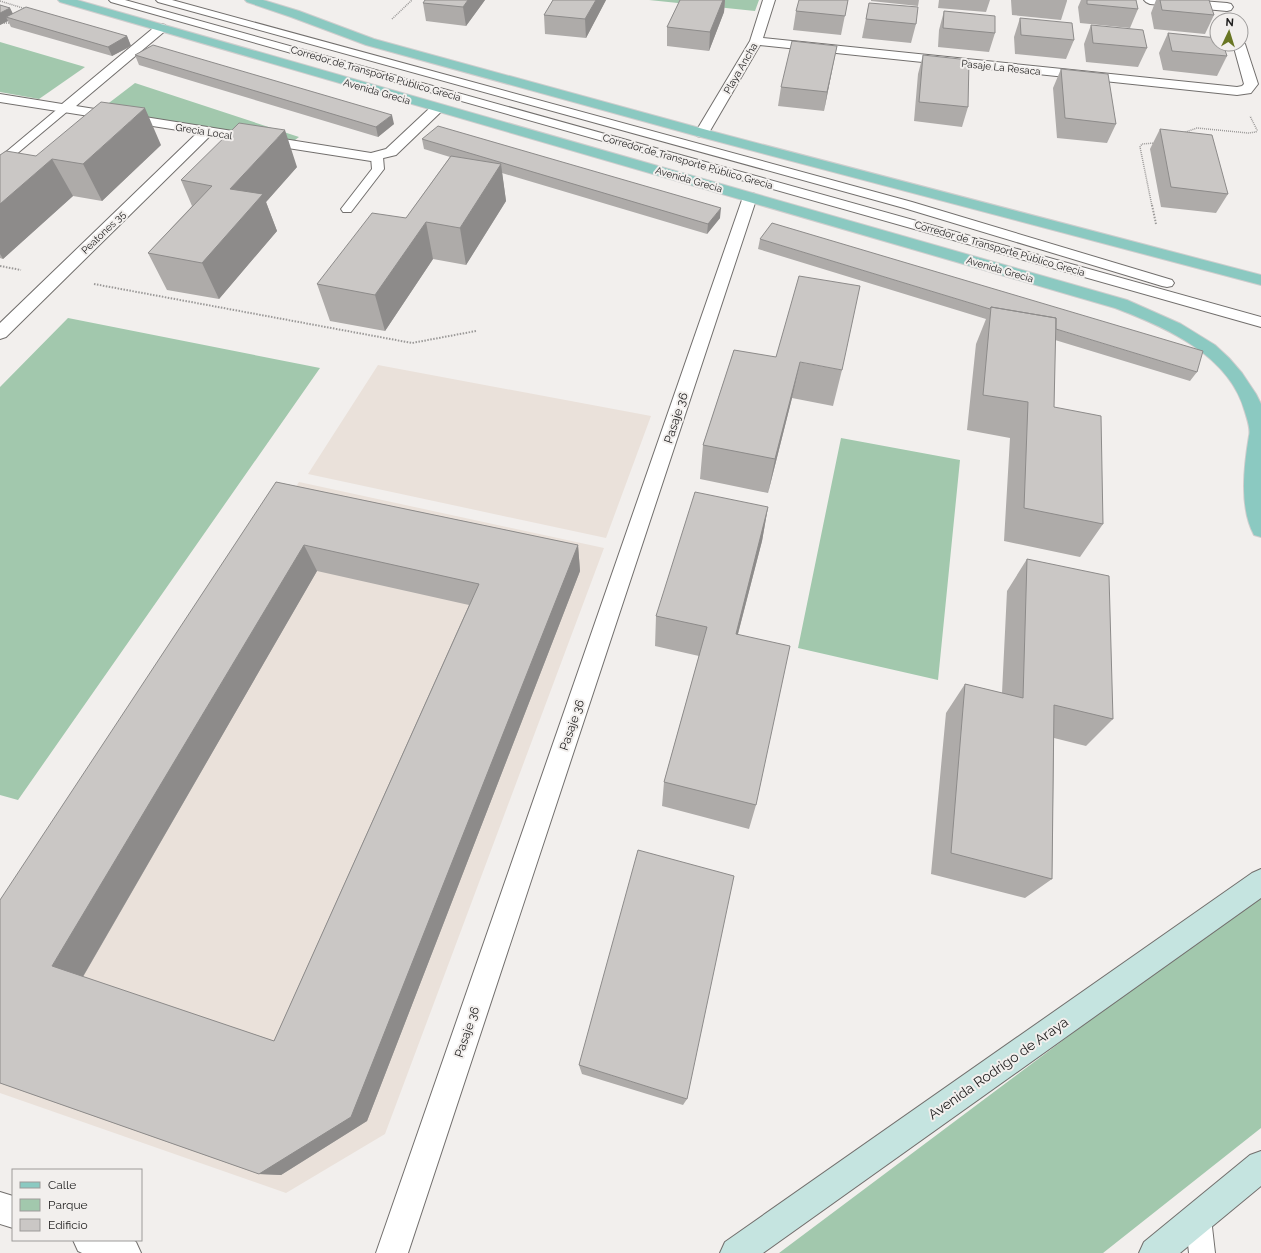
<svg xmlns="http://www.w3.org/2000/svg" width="1261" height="1253" font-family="Raleway,sans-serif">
<rect width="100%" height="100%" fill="#f2efed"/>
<!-- built -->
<path fill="#eae1da" d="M378,365l273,51 -45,122 -298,-64z
M299,482l305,66 -219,586 -99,59 -286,-100v-151z"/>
<!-- green -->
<path fill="#a2c8ad" d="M649,0h110l-4,11z
M0,42l85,25 -46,32 -39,-7z
M135,83l164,54 -8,6 -190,-34z
M68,318l252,50 -302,432 -18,-5v-408z
M841,438l119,22 -22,220 -140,-32z
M1261,892v236l-158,125h-324z"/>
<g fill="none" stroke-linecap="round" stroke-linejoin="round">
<defs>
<path id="lane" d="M109,0h16l1136,317v10l-1150,-325z
M156,0h16l740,202 260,78 2,3 -2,3 -5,1 -5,-1 -258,-78 -746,-206z
M65,105l6,3 -2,2 -62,52 -7,1v-6l61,-51z
M377,153l4,2 2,2 1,12 -33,43h-8l-2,-3 31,-40 -1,-12 2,-2z
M1198,1205l9,4 4,9 4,35h-26l-4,-35 4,-9z"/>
<path id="street" d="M763,0h12l-12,38 474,49 5,-1 2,-2 -11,-40h8v-3l4,3 13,40 -7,9 -14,2 -477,-50 -53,91 -5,1 -5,-1 -2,-3 55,-92z
M1144,0h45l38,3 4,1 2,3 -2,3 -4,1 -77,-7 -4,-2z
M161,24l4,1 2,3 -2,3 -89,75 295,47 15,-4 47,-44h10l2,3 -49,47 -25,6 -161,-25 -204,201 -6,2v-16l197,-190 -197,-31v-8l62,10 95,-79z
M750,193l5,1 2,3 -349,1056h-32l367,-1056 2,-3z
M0,1192l13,4v32l-13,-4z
M73,1240h60l3,2 5,11h-59l-4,-2z"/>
<path id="secondary" d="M1261,869v29l-498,355h-43l5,-11 527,-369z
M1261,1151v35l-81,67h-41l5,-11 106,-87z"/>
<path id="primary" d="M58,0h19l1050,300 54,24 34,21 14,13 13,15 14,21 5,10v133l-7,-2c-15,-28 -10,-69 -5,-99 2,-7 -2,-17 -4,-24 -15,-57 -80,-85 -130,-104l-1055,-306z
M245,0h18l36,11 75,28 333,91 554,145v10l-564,-149 -331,-91 -75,-28 -44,-15z"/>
</defs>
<!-- lane casing -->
<use href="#lane" stroke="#726f6d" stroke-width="2"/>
<!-- street casing -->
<use href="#street" stroke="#726f6d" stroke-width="2"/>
<!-- secondary casing -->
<use href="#secondary" stroke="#726f6d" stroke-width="2"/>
<!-- primary casing -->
<use href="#primary" stroke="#cecdcd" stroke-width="2"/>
<!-- path-far1 -->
<path stroke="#9b9998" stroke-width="1.5" stroke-dasharray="1 1" stroke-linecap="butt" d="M0,1l26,8
M392,19l20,-19
M0,23h11
M1183,133l14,-5 51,5 8,-1 1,-2 -7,-14
M1152,206l-12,-59 2,-3 13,-1"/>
<!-- path -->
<path stroke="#9b9998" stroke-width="2" stroke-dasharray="1.5 1.5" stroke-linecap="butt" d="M1152,205l4,19
M0,266l21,4
M94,284l318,59 64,-12"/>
<!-- lane -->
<use href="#lane" fill="#fff" fill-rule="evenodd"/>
<!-- street -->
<use href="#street" fill="#fff" fill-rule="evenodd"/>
<!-- secondary -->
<use href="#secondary" fill="#c5e4e0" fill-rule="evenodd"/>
<!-- primary -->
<use href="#primary" fill="#8bc9c1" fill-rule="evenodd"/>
</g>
<!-- wall -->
<path fill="#aeaba9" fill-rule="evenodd" d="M485,0l-19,26 -40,-5 -3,-18z
M553,0h53l-20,38 -41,-4 -1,-19z
M680,0h45l-1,12 -15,39 -42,-5v-19z
M848,0l-7,35 -48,-5 3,-19z
M871,0h48l-1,6 -47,-5z
M939,0h51l-4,12 -48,-4z
M1011,0h56v1l-6,19 -49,-5z
M1081,0h55l2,9 -8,19 -50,-5 -2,-16z
M1156,0h53l5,15 -9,19 -51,-5 -3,-16z
M869,3l47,21 -5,19 -49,-5z
M0,5l10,3 3,6 114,22 4,10 -19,10 -101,-29 -3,-6 -8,4z
M944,11l51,22 -6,19 -51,-5 1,-17z
M1020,18l54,22 -8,19 -51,-5 -1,-17z
M1091,25l56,23 -9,19 -52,-5 -2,-18z
M1168,33l59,23 -10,20 -54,-6 -4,-17z
M837,46l-13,65 -46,-5 3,-19z
M135,55l259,69 -16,13 -239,-72z
M923,55l45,52 -6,20 -48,-6 4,-47z
M1061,69l55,55 -9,19 -50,-5 -4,-50z
M1160,129l68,65 -12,19 -55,-6 -11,-58z
M422,139l298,79 -13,16 -205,-61 4,28 -40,64 -33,-6 -48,72 -55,-10 -13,-37 89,-66 44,-61 -26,-8z
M161,145l-59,56 -29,-5 -70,63 -3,-1v-103l36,1z
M297,167l-31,35 11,29 -58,68 -52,-9 -19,-37 44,-47 -11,-26z
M760,239l437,133 -7,9 -135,-41 -1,67 49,117 -23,33 -76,-16 6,-103 -43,-8 9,-86 10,-25 -228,-70z
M734,350l108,20 -9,36 -41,-8 -24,95 -68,-14 3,-34z
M276,482l302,63 2,26 -213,550 -86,54 -22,-1 -259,-91zM317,571l152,34 -195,436 -191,-64z
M768,507l-6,34 -24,93 18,171 -7,24 -87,-23 2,-24 35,-126 -44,-10 1,-30z
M1027,559l86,160 -27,27 -32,-8 -2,141 -27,19 -94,-24 15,-161 19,-29 37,9 5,-102z
M579,1065l108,34 -4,6 -101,-31z"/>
<!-- shaded-wall -->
<path fill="#8d8b8a" d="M468,0h17l-19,26 -3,-19z
M596,0h10l-20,38 -1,-19z
M723,0h2l-1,12 -15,39 1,-19z
M10,8l5,10 -9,-1 2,4 -8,4v-12z
M127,36l4,10 -19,10 -4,-9z
M837,46l-4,19 -9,46 3,-19z
M145,108l16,37 -59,56 -19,-37z
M392,115l2,9 -16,13 -2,-10z
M285,130l12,37 -31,35 11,29 -58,68 -17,-36 28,-74z
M52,159l21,37 -70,63 -3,-5v-50z
M501,164l5,37 -40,64 -6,-37z
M721,208l-1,10 -13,16 1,-10z
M426,222l7,37 -48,72 -10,-36z
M800,362l-8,36 -24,95 7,-34z
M768,507l-6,34 -32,123 6,-30z
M304,545l13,26 -235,407 -30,-12z
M578,545l2,26 -213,550 -86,54 -22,-1z"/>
<!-- building -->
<path fill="#cac7c5" stroke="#8d8b8a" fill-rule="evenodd" d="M425,0h43l-5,7 -40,-4z
M553,0h43l-11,19 -41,-4z
M680,0h43l-13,32 -43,-5z
M799,0h49l-3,16 -49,-5z
M1087,0h49l2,9 -51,-5z
M1160,0h49l5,15 -52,-5z
M869,3l49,4 -2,17 -50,-5z
M0,5l10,3 -10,5z
M26,7l101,29 -19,11 -102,-30z
M944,11l51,5v17l-52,-5z
M1020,18l52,5 2,17 -53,-5z
M1091,25l52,5 4,18 -54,-5z
M1168,33l49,5v6h6l4,12 -55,-5z
M792,41l45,5 -10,46 -46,-5z
M153,45l239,70 -16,12 -241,-72z
M923,55l46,5 -1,47 -49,-5z
M1061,69l47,5 8,50 -51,-6z
M101,102l44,6 -62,56 -31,-5 -52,45v-49l6,-4 30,5z
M239,123l46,7 -55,59 33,5 -61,69 -54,-10 64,-67 -31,-6z
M438,126l283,82 -13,16 -286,-85z
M1160,129l52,6 16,59 -57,-7z
M451,156l50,8 -41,64 -34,-6 -51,73 -58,-11 55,-71 34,5z
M772,223l431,128 -6,21 -141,-43v-11l-65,-11 -1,2 -230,-70z
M799,276l61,10 -18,84 -42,-8 -25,97 -72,-14 31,-95 42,7z
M991,307l65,11 -2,89 47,9 2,108 -79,-16 4,-106 -45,-7z
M276,482l302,63 -227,572 -92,57 -259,-91v-183zM304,545l175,39 -205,457 -222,-75z
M695,492l73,15 -32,127 54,12 -34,159 -92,-23 43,-155 -51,-11z
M1027,559l82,17 4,143 -59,-14 -2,174 -101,-26 14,-169 58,14z
M638,850l96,26 -47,223 -108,-34z"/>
<g text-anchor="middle" stroke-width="4" stroke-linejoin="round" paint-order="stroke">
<!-- far-street labels -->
<g font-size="10" fill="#1e1d1d" stroke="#f2efed">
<text transform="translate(1001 67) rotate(6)" y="4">Pasaje La Resaca</text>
<text transform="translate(740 68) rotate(-60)" y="4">Playa Ancha</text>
<text transform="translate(376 73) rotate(16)" y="4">Corredor de Transporte Público Grecia</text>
<text transform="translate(377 91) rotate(16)" y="4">Avenida Grecia</text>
<text transform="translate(204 131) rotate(9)" y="4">Grecia Local</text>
<text transform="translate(688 161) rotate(16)" y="4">Corredor de Transporte Público Grecia</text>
<text transform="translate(689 179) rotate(16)" y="4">Avenida Grecia</text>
<text transform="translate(103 232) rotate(-44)" y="4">Peatones 35</text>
<text transform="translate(1000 248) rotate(16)" y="4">Corredor de Transporte Público Grecia</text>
<text transform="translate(1000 269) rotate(16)" y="4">Avenida Grecia</text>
</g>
<!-- street labels -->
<g font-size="12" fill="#1e1d1d" stroke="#f2efed">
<text transform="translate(676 418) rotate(-72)" y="4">Pasaje 36</text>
<text transform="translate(572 725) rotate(-71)" y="4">Pasaje 36</text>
<text transform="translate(467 1032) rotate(-71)" y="4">Pasaje 36</text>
</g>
<!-- near-street labels -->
<g font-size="14" fill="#1e1d1d" stroke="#f2efed">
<text transform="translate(998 1068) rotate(-35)" y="5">Avenida Rodrigo de Araya</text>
</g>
</g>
<!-- legend -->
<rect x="12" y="1169" width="130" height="72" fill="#f2efed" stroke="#9d9b9a"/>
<rect x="20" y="1182" width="20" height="6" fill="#8bc9c1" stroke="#9d9b9a"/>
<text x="48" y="1189" font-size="12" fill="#1e1d1d">Calle</text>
<rect x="20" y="1199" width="20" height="12" fill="#a2c8ad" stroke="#9d9b9a"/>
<text x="48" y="1209" font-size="12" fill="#1e1d1d">Parque</text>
<rect x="20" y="1219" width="20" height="12" fill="#cac7c5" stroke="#9d9b9a"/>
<text x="48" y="1229" font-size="12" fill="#1e1d1d">Edificio</text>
<!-- north arrow -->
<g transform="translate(1229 32) rotate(4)"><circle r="19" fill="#f2efed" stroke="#9d9b9a"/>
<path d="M0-3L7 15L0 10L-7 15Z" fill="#697623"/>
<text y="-6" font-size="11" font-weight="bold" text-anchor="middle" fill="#1e1d1d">N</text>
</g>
</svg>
